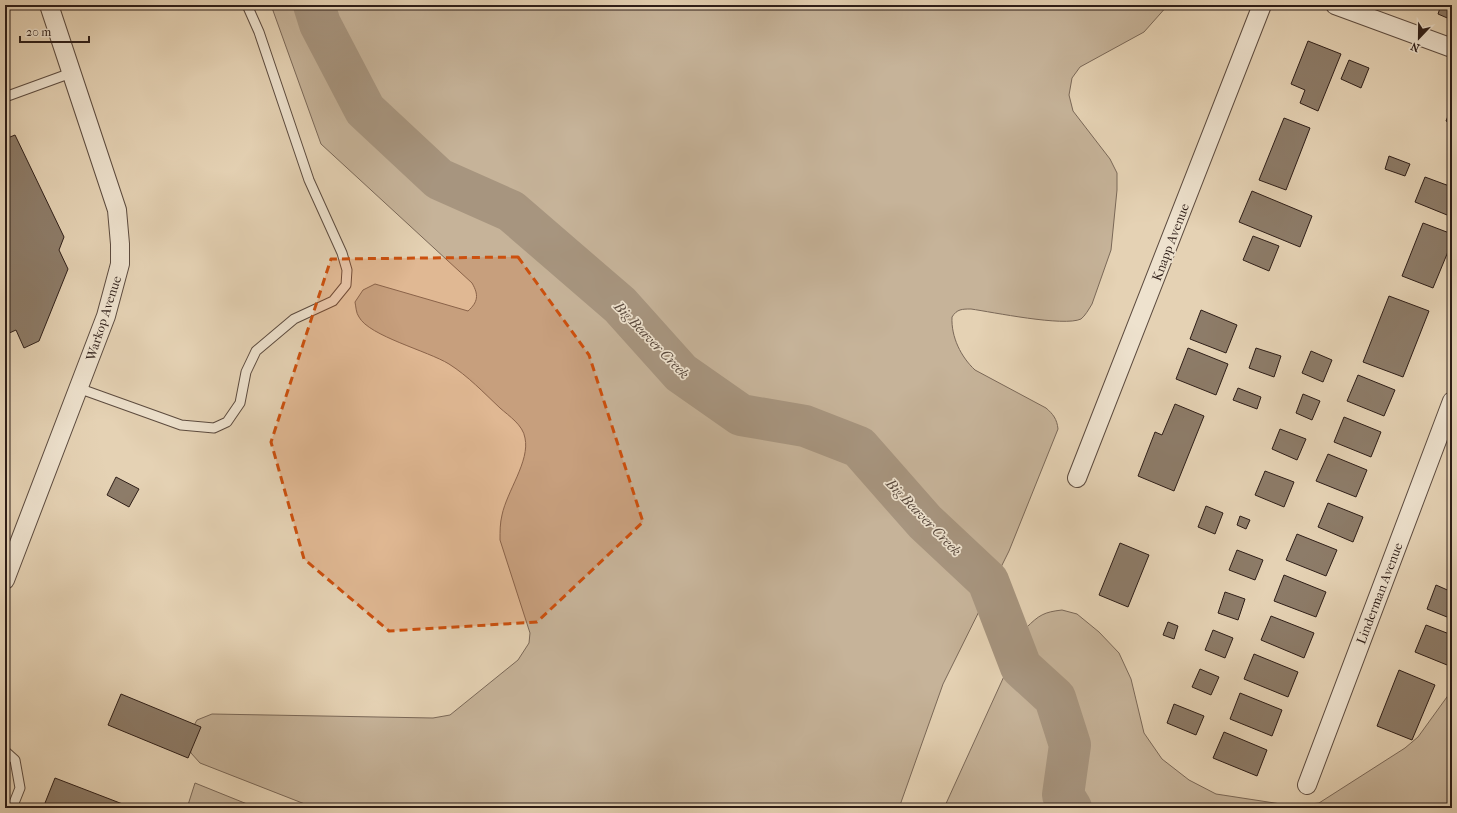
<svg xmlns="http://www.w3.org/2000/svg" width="1457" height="813" font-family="'IM FELL French Canon',serif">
<rect width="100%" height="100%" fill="#e5d2b4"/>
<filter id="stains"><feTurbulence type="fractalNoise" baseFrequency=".005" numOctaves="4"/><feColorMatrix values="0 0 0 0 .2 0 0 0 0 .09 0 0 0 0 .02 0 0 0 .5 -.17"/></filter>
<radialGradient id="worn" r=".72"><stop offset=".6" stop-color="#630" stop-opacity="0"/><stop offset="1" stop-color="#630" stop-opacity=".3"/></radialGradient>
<!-- green -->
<path fill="#c6b399" stroke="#7a6858" d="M271,5h897l-24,27 -64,35 -8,11 -3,17 4,16 37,48 7,14v17l-6,60 -19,54c-3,5 -7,12 -11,15 -17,8 -89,-7 -110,-10 -9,0 -14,0 -19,8 -1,20 9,40 23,53l71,38c7,6 11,11 12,21l-49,122 -66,133 -44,124h-584l-115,-45 -9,-10 -4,-15 10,-18 15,-6 221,4 17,-3 68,-55 11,-17 1,-10 -30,-93c0,-9 0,-17 2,-25 5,-24 28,-54 23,-77 -2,-13 -16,-22 -25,-30 -16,-15 -32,-32 -51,-44 -21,-13 -80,-28 -90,-47 -3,-4 -3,-10 -4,-15l8,-12 12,-6 93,27c10,-9 11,-16 4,-28l-151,-139z
M1062,610l15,4 22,18 20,21 12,26 13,54 18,26 27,21 27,14 78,12 25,-3 86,-55 13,-11 34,-47v118h-508l82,-180c13,-13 18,-16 36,-18z
M195,783l62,25h-70z"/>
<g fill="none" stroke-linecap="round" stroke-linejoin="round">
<!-- river -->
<path stroke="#a7957f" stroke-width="42" d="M314,5l6,19 45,86 74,69 72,32 109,94 61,68 60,42 64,11 54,21 66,75 63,59 33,86 34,31 15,47 -7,50 8,13"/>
</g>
<!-- building -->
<path fill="#8d7c69" stroke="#2e1e18" d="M1441,5h11v15l-14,-6z
M1308,41l33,13 -23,57 -18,-8 5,-13 -14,-6z
M1349,60l20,8 -8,20 -20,-9z
M1452,106v18l-6,-3z
M1284,118l26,10 -24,62 -27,-10z
M15,135l49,102 -5,13 9,19 -29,72 -15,7 -8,-18 -11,5v-196z
M1452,152v13l-4,-2z
M1389,156l21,8 -5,12 -20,-7z
M1425,177l27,10v30l-37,-15z
M1252,191l60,25 -12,31 -61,-25z
M1423,223l29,11v8l-19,46 -31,-12z
M1253,236l26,10 -10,25 -26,-11z
M1389,296l40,15 -26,66 -40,-15z
M1201,310l36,15 -11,28 -36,-14z
M1188,348l40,16 -12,31 -40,-16z
M1256,348l25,8 -7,21 -25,-9z
M1311,351l21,9 -9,22 -21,-9z
M1358,375l37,15 -11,26 -37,-15z
M1238,388l23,9 -4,12 -24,-9z
M1303,394l17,7 -8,19 -16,-7z
M1175,404l29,12 -30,75 -36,-15 17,-44 7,3z
M1344,417l37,15 -10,25 -37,-15z
M1280,429l26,10 -9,21 -25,-11z
M1328,454l39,16 -11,27 -40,-16z
M1265,471l29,11 -10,25 -29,-12z
M116,477l23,12 -10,18 -22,-12z
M1328,503l35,14 -10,25 -35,-15z
M1206,506l17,7 -8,21 -17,-7z
M1240,516l10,4 -4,9 -9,-4z
M1297,534l40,16 -11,26 -40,-16z
M1120,543l29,12 -21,52 -29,-12z
M1237,550l26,10 -8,20 -26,-10z
M1284,575l42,17 -10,25 -42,-16z
M1436,585l16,7v27l-25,-10z
M1225,592l20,7 -7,21 -20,-7z
M1271,616l43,17 -10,25 -43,-18z
M1168,622l10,4 -4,13 -11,-4z
M1426,625l26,10v32l-37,-15z
M1213,630l20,8 -8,20 -20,-8z
M1254,654l44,18 -10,25 -44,-18z
M1200,669l19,8 -8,18 -19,-8z
M1399,670l36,15 -23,55 -35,-14z
M1240,693l42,17 -10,26 -42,-17z
M121,694l80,33 -13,31 -80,-33z
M1174,704l30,12 -8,19 -29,-12z
M1224,732l43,18 -10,26 -44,-18z
M55,778l78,30h-90z"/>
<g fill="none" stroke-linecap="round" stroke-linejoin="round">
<defs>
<path id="lane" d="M5,97l66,-24
M78,388l103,37 33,3 13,-6 13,-19 6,-31 10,-21 38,-32 39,-18 13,-16 1,-15 -5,-17 -33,-73 -50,-148 -12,-27
M5,751l10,9 5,28 -8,20"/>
<path id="street" d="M1335,5l117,43
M1077,478l185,-473
M5,580l101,-264 14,-52v-20l-3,-34 -68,-205
M1307,785l145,-384"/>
</defs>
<!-- lane casing -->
<use href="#lane" stroke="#5c4b3f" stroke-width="11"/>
<!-- street casing -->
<use href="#street" stroke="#5c4b3f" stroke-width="20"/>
<!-- lane -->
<use href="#lane" stroke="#eee2ce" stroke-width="9"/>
<!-- street -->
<use href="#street" stroke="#eee2ce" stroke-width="18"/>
</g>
<!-- marked area -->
<path fill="#cc500e" fill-opacity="0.2" stroke="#cc500e" stroke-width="3" stroke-dasharray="8 5" stroke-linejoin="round" d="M518,257l71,98 54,167 -106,100 -148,9 -85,-72 -33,-117 60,-183z"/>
<g text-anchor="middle" stroke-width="3.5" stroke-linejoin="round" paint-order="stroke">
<!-- street labels -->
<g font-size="13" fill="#2e1e18" stroke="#eee2ce">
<text transform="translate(1170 242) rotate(-69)" y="5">Knapp Avenue</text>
<text transform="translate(103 318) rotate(-72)" y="5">Warkop Avenue</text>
<text transform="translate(1379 593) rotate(-69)" y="5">Linderman Avenue</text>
</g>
<!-- water labels -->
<g font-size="14" font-style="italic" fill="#58483c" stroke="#eee2ce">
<text transform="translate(652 340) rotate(46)" y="5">Big Beaver Creek</text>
<text transform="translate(924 517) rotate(46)" y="5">Big Beaver Creek</text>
</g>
</g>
<!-- margin -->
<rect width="1457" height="813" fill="none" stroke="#e5d2b4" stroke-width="20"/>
<rect x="6" y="6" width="1445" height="801" fill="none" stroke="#2e1e18" stroke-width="2"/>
<rect x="10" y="10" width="1437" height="793" fill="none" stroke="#2e1e18"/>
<!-- north arrow -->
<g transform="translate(1419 38) rotate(202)" stroke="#eee2ce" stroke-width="3" paint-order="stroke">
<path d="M0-3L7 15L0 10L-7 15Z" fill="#2e1e18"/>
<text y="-6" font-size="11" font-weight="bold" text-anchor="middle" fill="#2e1e18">N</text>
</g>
<!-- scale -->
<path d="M20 36v6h69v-6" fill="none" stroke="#2e1e18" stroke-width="2"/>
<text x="26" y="36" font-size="12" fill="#2e1e18" stroke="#eee2ce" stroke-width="3" paint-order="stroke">20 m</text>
<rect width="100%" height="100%" filter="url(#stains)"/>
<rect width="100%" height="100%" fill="url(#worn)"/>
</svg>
